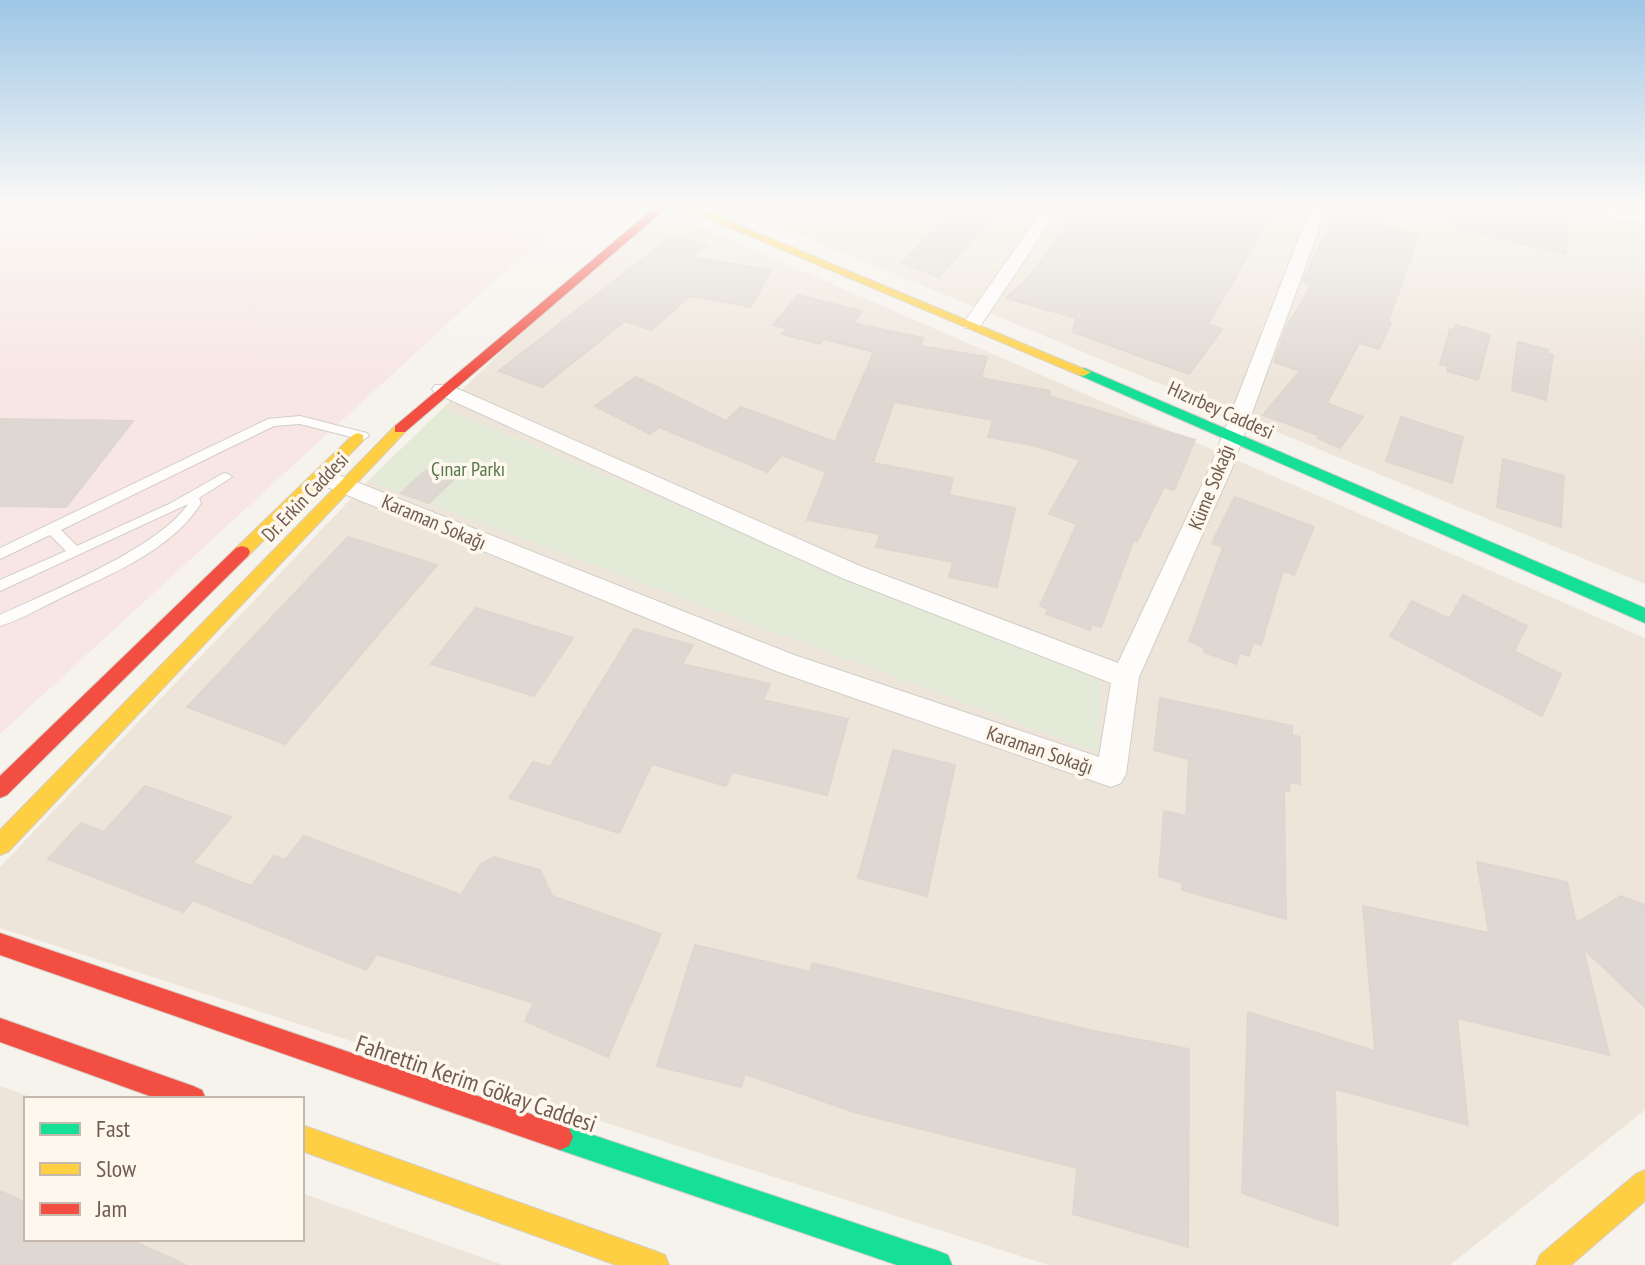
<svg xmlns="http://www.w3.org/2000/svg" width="1645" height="1265" font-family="'PT Sans Narrow',sans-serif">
<rect width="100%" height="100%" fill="#f6f2ec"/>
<!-- residential -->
<path fill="#eee5da" d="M725,204h920v380z
M653,206l992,432v472l-195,155h-402l-1048,-337v-61l368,-386 731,200 -656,-273z
M0,1086l36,13h-10v140h276v-46l201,72h-503z"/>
<!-- medical -->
<path fill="#f7e6e4" d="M0,204h585l-91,77 -494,453z"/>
<!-- green -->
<path fill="#e3ebd8" d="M443,408l657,273 -3,71 -729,-271z"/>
<!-- building -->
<path fill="#dfd8d2" stroke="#ded6cf" stroke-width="2" d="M961,204h44l-66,73 -38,-14z
M1083,204h195l-70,120 14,5 -33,45 -116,-42 3,-14 -70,-20 23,-21z
M1339,204h53l-12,21 39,10 -31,87 3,1 -12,26 -20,-6 -32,60 36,14 -23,31 -23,-10 1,-3 -55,-20 37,-44 -26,-9 13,-36 24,-39 -8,-6z
M1453,204h47l69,15 -3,35 -109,-26 -8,-7z
M673,235l34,10 -16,12 80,13 -20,37 -61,-11 -39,34 -26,-9 -83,66 -43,-16z
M798,295l64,16 -9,12 70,15 -3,8 67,11 -6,21 69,13 -1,5 146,44 -21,50 -10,-3 -27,55 -3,-2 -33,87 -9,-3 -2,6 -44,-16 2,-5 -8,-3 37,-82 -28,-10 31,-54 -44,-14 -48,-9 5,-17 -99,-18 -21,61 80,15 -4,17 66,13 -18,79 -48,-10 4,-15 -77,-15 4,-13 -73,-14 19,-48 -44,-17 -15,17 -108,-45 -9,7 -55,-28 41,-29 90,44 15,-14 94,35 39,-90 -50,-13 -4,5 -38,-10 5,-6 -14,-3z
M1456,325l34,10 -12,45 -31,-9 1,-5 -8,-2 10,-35 5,1z
M1518,342l30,8 -1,3 6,2 -7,45 -34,-10z
M1401,417l62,20 -11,46 -66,-22z
M0,419l133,2 -67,86 -66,-1z
M1503,459l61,17 -3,51 -64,-20z
M426,470l28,9 -25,24 -28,-10z
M1235,497l79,30 -20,48 -11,-4 -22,74 -8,-3 -4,14 -9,-3 -4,11 -32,-12 1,-4 -16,-7 34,-94 -11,-4z
M348,537l89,28 -152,179 -98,-37z
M1463,595l64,31 -13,25 47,23 -19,42 -152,-80 22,-35 37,18z
M476,608l97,30 -39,58 -103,-32z
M634,629l59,16 -11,19 88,20 -7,16 85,19 -21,76 -95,-23 -6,14 -74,-22 -33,69 -110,-35 24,-36 17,5z
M1160,698l132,28v9l8,2v47l-10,-2 -1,9 -5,-2 2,130 -104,-29v-7l-23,-7 5,-65 22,5 3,-57 -35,-9z
M893,750l62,15 -28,131 -69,-18z
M145,786l86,31 -38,46 58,23 23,-30 11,4 19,-24 157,59 19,-30 14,-8 46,13 12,26 109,38 -53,123 -83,-36 9,-18 -157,-49 -11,16 -173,-70 -10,12 -135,-53 33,-36 23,9z
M1477,862l90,20 9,41 45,-27 24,9v102l-62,-59 26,107 -152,-37 11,107 -133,-36 3,137 -96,-33 6,-181 127,39 -12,-145 126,27z
M695,945l115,27 2,-9 277,67 100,19 -1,198 -115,-33 4,-46 -220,-55 -112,-39 -4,13 -84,-21z
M0,1191l26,12v36h102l58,26h-186z"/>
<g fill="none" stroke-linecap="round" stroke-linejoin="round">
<defs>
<path id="lane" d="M300,416l67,17 2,3 -6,4 -63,-16 -26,2 -213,104 16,16 94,-43 51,-29 4,-1 6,4 -33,21 2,5c-29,47 -90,71 -138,94 -21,10 -41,22 -63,29v-11c49,-23 159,-67 188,-111l-188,87v-11l66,-29 -16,-16 -50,24v-11l268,-129z"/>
<path id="street" d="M1046,204h16l-83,124h-14l-2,-4z
M1312,204h16l-96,264 -93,209 -13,97 -5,9 -10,4 -335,-116 -456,-187 -3,-5 3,-5h16l458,181 305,102 12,-74 -269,-105 -407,-185 -3,-4 3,-4h14l411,181 258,97 92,-195z
M1562,204h31l52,10v10l-75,-15z"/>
<path id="fast" d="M1084,368l561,240v15l-566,-248 -2,-3z
M560,1124l378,127 10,4 4,10h-55l-337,-115 -9,-4 -4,-9 4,-9z"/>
<path id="slow" d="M674,204h14l403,168 -7,4 -5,-1z
M400,424l5,2v6l-397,420 -8,3v-25l395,-404z
M358,433l5,2v6l-115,115h-12l-2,-4 2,-4 117,-113z
M302,1125l353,126 10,4 4,10h-53l-314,-114z
M1645,1170v31l-74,64h-35l4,-10 96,-81z"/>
<path id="jam" d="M659,204h12l-266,228h-10v-6z
M242,546l6,2 2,4 -2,4 -241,239 -7,3v-22l236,-228z
M0,933l560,191 9,4 4,9 -4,9 -9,4 -560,-195z
M0,1018l193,68 9,4 4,9h-48l-158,-57z"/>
</defs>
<!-- lane casing -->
<use href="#lane" stroke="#d3cec7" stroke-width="2"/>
<!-- street casing -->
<use href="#street" stroke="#d3cec7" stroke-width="2"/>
<!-- fast casing -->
<use href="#fast" stroke="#d4cec7" stroke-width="2"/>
<!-- slow casing -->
<use href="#slow" stroke="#d4cec7" stroke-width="2"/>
<!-- jam casing -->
<use href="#jam" stroke="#d4cec7" stroke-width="2"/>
<!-- lane -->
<use href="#lane" fill="#fefdfc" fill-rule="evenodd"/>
<!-- street -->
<use href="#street" fill="#fefdfc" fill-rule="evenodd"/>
<!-- fast -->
<use href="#fast" fill="#16e098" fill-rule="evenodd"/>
<!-- slow -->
<use href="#slow" fill="#ffcf43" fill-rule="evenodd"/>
<!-- jam -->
<use href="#jam" fill="#f24e42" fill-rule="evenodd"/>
</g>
<!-- sky -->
<linearGradient id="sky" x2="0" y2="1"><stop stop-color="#9ec6e6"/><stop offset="0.54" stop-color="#fbf9f6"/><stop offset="1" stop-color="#fbf9f6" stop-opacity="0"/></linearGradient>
<rect width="1645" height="381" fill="url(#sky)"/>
<g text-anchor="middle" stroke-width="7" stroke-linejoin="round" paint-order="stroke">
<!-- street labels -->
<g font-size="20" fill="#715c4f" stroke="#fdf7ed">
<text transform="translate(1221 410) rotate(24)" y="7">Hızırbey Caddesi</text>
<text transform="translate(1211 487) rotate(-68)" y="7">Küme Sokağı</text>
<text transform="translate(305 497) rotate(-46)" y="7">Dr. Erkin Caddesi</text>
<text transform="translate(434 522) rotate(23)" y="7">Karaman Sokağı</text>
<text transform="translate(1040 750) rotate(19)" y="7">Karaman Sokağı</text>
</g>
<!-- park labels -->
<g font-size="20" fill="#577a4b" stroke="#fdf7ed">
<text x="468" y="476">Çınar Parkı</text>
</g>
<!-- near-street labels -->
<g font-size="24" fill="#715c4f" stroke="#fdf7ed">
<text transform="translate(476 1084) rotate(19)" y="8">Fahrettin Kerim Gökay Caddesi</text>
</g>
</g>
<!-- legend -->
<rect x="24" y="1097" width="280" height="144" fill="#fdf7ed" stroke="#c5b9ae" stroke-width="2"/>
<rect x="40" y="1123" width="40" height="12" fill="#16e098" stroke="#c5b9ae" stroke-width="2"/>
<text x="96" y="1137" font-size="24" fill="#715c4f">Fast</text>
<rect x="40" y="1163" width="40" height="12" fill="#ffcf43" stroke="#c5b9ae" stroke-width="2"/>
<text x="96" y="1177" font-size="24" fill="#715c4f">Slow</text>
<rect x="40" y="1203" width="40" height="12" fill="#f24e42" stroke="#c5b9ae" stroke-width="2"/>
<text x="96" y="1217" font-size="24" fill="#715c4f">Jam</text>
</svg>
